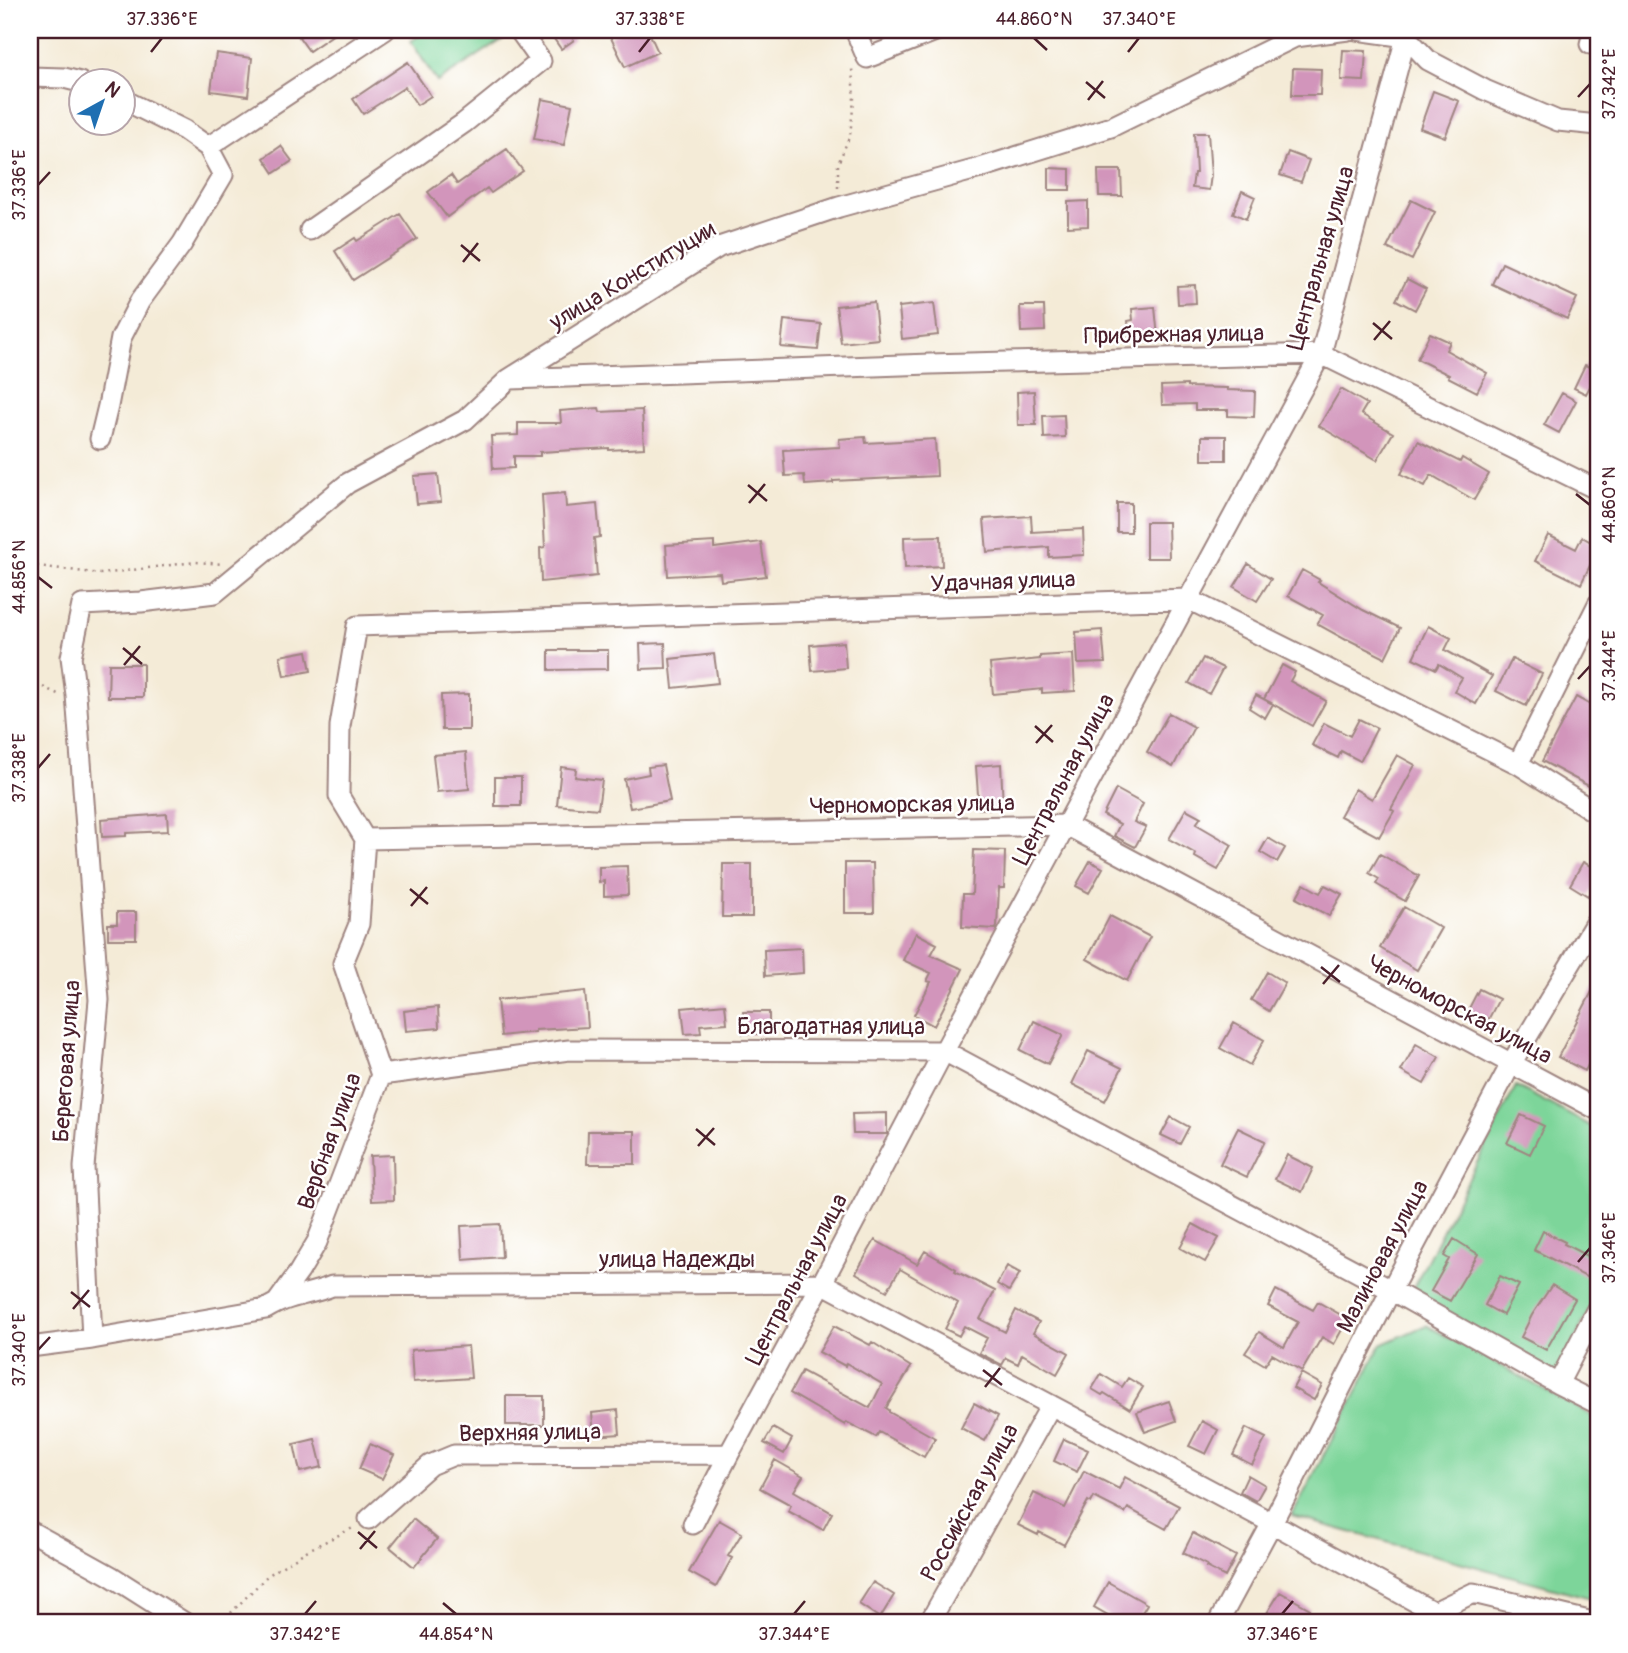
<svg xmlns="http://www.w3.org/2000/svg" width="1628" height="1653" font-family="Pangolin,sans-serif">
<rect width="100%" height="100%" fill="#fff"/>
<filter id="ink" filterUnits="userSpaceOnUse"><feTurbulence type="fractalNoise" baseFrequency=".0143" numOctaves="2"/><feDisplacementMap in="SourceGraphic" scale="14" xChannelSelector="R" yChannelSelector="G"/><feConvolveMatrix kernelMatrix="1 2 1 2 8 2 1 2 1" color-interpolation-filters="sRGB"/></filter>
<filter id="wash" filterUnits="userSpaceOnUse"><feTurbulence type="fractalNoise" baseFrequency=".00686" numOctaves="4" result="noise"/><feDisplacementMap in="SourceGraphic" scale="28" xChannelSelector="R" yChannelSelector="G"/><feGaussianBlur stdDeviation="1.57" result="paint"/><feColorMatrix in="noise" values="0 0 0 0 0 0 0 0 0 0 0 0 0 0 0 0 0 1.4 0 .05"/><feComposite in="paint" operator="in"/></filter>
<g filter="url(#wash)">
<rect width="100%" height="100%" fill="#f4ebd7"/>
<!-- green -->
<path fill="#7dd59a" stroke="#647a62" stroke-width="2" d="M428,30h76l4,6 -71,46 -26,-41z
M1516,1086l82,44v162l-41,84 -151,-74z
M1426,1325l172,94v181l-306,-84 89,-171z"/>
<g id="blocks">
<!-- building -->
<path fill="#d295bb" d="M310,30h30l-31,21 -10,-14z
M548,30h19l7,10 -13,9z
M623,30h25l10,22 -33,15 -15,-31z
M1343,50l23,1 -2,30 -23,-1z
M216,53l36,5 -4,38 -37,-5z
M408,62l23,34 -14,9 -12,-18 -42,27 -10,-15z
M1293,68l28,1 -1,26h-28z
M1433,91l26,10 -14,36 -25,-9z
M542,99l30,6 -8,40 -30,-6z
M1194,133h14l3,42 -2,15 -17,-2 2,-15h2z
M281,146l11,15 -18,12 -10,-15z
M507,149l16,22 -32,22 -4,-5 -40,29 -19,-25 23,-17 6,9z
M1288,152l21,8 -8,22 -21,-7z
M1049,168l21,1v21h-21z
M1098,170h23l1,26h-23z
M1242,191l13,6 -9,22 -13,-6z
M1411,200l24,12 -23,48 -25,-12z
M1088,201v25l-20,1v-25z
M400,214l17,25 -64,41 -18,-29 20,-13 2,3z
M1502,263l75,35 -10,21 -75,-35z
M1407,279l19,10 -11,21 -19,-10z
M1195,285l1,18 -18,1 -1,-18z
M874,302l4,37 -37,4 -5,-37z
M934,303l4,32 -36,4 -3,-32z
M1020,306h24l1,25 -24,1z
M1155,307l3,31 -28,3 -2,-20 5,-1 -1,-11z
M784,320l37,4 -3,26 -37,-3z
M1430,333l20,9 -4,8 41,23 -10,19 -29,-15 1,-2 -32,-16z
M1585,365l13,6 -12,23 -12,-6z
M1187,385v2l40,1v2l28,1 -1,26 -26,-1v-6h-33v-6l-33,1 -1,-19z
M1341,389l26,15 -6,10 32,19 -16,27 -58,-34z
M1034,391l2,34h-18l-1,-33z
M1562,393l14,8 -17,32 -15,-8z
M599,408l1,4 42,-2 2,38 -35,2v-2l-69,4v4h-26v12l-21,1 -2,-33 27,-1v-12h43l-1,-12z
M1064,415l1,22 -21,1 -1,-22z
M1202,436h24v24h-24z
M865,437l1,6 69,-4 2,37 -104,5v2l-28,2 -1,-10 -19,1 -2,-26 57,-3 -1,-8z
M1418,441l42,21 2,-4 27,16 -15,26 -43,-25 -6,11 -24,-12z
M438,474l3,28 -24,2 -3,-28z
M565,493l1,14 31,-3 3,33 -6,1 3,38 -56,6 -1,-34 5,-1 -3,-52z
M1117,503h14v29h-14z
M1031,516l1,16 51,-3 1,26 -35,2v-10l-62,5 -3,-33z
M1146,522h22l1,36h-23z
M1548,535l28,14 6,-12 16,9v3l-17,35 -46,-23z
M941,536l1,30 -37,2 -1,-31z
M714,542v6l47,-6 5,34 -45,5 -1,-8 -52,3 -2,-31z
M1248,564l23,15 -14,22 -23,-14z
M1302,570l18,10 -2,2 45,28 37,18 -15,30 -38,-19 -1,1 -29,-16 6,-9 -35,-19z
M1428,626l23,12 -6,12 47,26 -16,28 -22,-13 8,-13 -23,-14 -3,5 -23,-11z
M1102,630l3,33 -27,1 -2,-32z
M844,642l2,26 -34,3 -2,-26z
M665,643l1,25 -25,1 -1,-25z
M549,650h59v19l-59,1z
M307,651l4,20 -27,5 -4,-20z
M714,654l4,29 -45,5 -3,-29z
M1073,654l2,37 -33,2v-4l-49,5 -3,-30 50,-5v-3z
M1203,658l20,10 -14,26 -20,-11z
M1512,659l30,15 -16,32 -30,-15z
M109,664h34v33h-35z
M1282,665l13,7 -5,9 36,20 -14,25 -48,-27z
M469,694v36h-27l-1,-35z
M1256,695l17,9 -8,14 -16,-10z
M1576,697l22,12v82l-56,-30z
M1169,713l25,14 -21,40 -26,-15z
M1359,719l18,9 -17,33 -19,-10 -3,7 -26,-13 12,-22 26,13z
M466,752l3,37 -32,3 -4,-37z
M1397,755l18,10 -24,44 3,2 -15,26 -39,-21 15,-27 17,10z
M1001,764l2,44 -24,1 -3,-43z
M663,765l7,36 -40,7 -6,-29 25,-5 -1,-7z
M561,767l15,2 -1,8 27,3 -4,29 -41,-4z
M495,777h26v29h-26z
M1116,789l27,15 -9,18 12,5 -11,20 -21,-11 6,-12 -17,-9z
M1186,809l15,8 -5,7 36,21 -14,25 -23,-13 1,-3 -27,-15z
M167,814l1,17 -42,2v3l-24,1 -1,-18z
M1268,838l17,10 -8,14 -17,-10z
M974,850l31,1 -1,37h-5l-2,38 -1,3 -34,-2 1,-33h9z
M1380,854l39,22 -14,25 -29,-17 3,-5 -10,-6z
M1090,861l13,7 -14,25 -13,-7z
M1583,862l15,8v7l-10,19 -18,-11z
M845,863h28l1,50h-29z
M723,864h29v53h-30z
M627,866l1,29 -24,1v-15l-5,1v-15z
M1304,884l16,9 5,-8 17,9 -13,22 -33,-18z
M1404,907l37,21 -24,42 -37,-22z
M117,912h19v27h-28v-15h9z
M1110,916l40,21 -23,44 -40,-22z
M916,933l21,11 -6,11 32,14 -29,57 -20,-11 17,-33 -4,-1 4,-8 -28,-13z
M802,948l1,25 -38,3 -1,-26z
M1267,972l18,11 -16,28 -18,-11z
M1598,980v65l-13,26 -27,-14z
M1479,989l20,10 -13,25 -20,-10z
M585,991l3,36 -53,3v2l-34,4 -4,-36z
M725,1004l2,19 -27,2 1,8 -16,1 -3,-26z
M438,1007l1,21 -33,3 -2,-20z
M743,1012h26v22h-26z
M1034,1021l29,14 -15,29 -28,-14z
M1234,1023l30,17 -14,25 -30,-17z
M1416,1044l23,13 -15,27 -23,-13z
M1088,1051l34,17 -17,33 -33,-17z
M887,1113v21h-34l-1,-20z
M1521,1115l23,11 -14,28 -23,-11z
M1171,1117l18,10 -9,17 -19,-9z
M1238,1128l27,13 -18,36 -27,-13z
M588,1131h47v33h-48z
M393,1155l1,45 -22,1 -2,-45z
M1287,1155l26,13 -11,24 -27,-13z
M500,1224l2,33 -39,3 -2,-34z
M1193,1224l26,14 -14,24 -25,-14z
M1543,1231l22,11 -1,2 33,17 -9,17 -54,-28z
M1454,1239l24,15 -28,47 -19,-10 18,-32 -5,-3z
M875,1240l42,24 8,-13 31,18 -1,2 40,20 -15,28 25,13 11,-22 23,12 -6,11 36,20 -12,21 -35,-20 -4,10 -12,-6 -4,7 -23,-12 8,-15 -23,-12 -5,10 -14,-7 13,-26 -58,-34 -13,22 -31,-18z
M1007,1266l13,7 -11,18 -12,-7z
M1500,1276l19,9 -16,30 -18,-10z
M1552,1285l23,14 -29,51 -25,-13 11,-22z
M1276,1290l37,20 5,-8 30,17 -14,25 -12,-7 -20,34 -30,-17 -7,11 -20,-12 14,-21 25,15 14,-25 -30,-16z
M834,1326l36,19 2,-3 39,25 -25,41 3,2v2l46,26 -11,19 -45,-25 -3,5 -30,-15 -1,3 -55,-32 12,-22 68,37 12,-24 -36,-21 -1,3 -26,-14z
M468,1346l3,32 -58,4 -2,-32z
M1301,1373l21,12 -8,15 -21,-12z
M1101,1374l21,13 6,-9 15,9 -13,22 -26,-16 -2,2 -10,-6z
M506,1396h38v29h-38z
M1169,1401l7,20 -31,11 -8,-20z
M974,1403l24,13 -13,25 -24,-13z
M618,1410l2,24 -26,2 -2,-23z
M1202,1421l16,9 -12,24 -17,-8z
M773,1428l19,11 -8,15 -20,-11z
M1246,1428l20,10 -14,27 -19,-10z
M315,1439l7,28 -22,5 -6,-28z
M1064,1439l24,11 -11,22 -23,-11z
M370,1444l24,11 -12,24 -23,-10z
M775,1460l28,16 -9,15 38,22 -9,17 -35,-19 3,-6 -31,-17z
M1084,1471l35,18 6,-12 54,29 -13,23 -38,-21 -3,5 -31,-16 -3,6 -3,-2 -24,44 -25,-13 -1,3 -20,-10 16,-32 31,15z
M1248,1475l17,10 -9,16 -16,-9z
M413,1519l24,20 -23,28 -24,-20z
M719,1520l23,13 -14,23 4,2 -16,29 -27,-15z
M1193,1533l43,23 -11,21 -19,-10 1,-2 -24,-12z
M873,1582l21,13 -14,23 -21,-14z
M1108,1582l39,22 -11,19h-14l-28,-16z
M1280,1592l30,17 -8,14h-41z"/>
</g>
</g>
<g filter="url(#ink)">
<use href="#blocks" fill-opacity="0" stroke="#9f8581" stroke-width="2"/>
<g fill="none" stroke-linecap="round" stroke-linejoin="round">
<defs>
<path id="minor" d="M855,30l12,28 71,-28
M1357,30l49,7 22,23 57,30 73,31 40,4
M1590,44l4,-14
M30,77l34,1 16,4
M122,99l62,31 24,17 177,-117
M310,230l154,-107 77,-62 -22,-31
M511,379l419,-15 391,-10 277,136
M100,439l8,-33 13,-68 19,-37 42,-57 41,-69 -15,-28
M1518,764l80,-160
M365,839l701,-14 532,285
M381,1075l188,-25 375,1 447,239 167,94 40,20
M278,1301l21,-29 18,-30 64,-167 -38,-112 16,-39 6,-85 -26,-43 1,-70 17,-100 831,-27 330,165 80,50
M92,1339l-8,-172 15,-167 -23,-305 -5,-38 11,-52 59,-3 74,-9 133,-110 117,-63 44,-41 210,-132 120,-40 138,-38 134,-42 184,-90 53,-7
M30,1347l62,-8 174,-30c19,-13 44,-14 66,-23l490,-3 450,240 162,89 39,-19 124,30
M1558,1384l40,-77
M369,1519l61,-54 24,-10 275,-1
M693,1524l36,-70 93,-171 122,-232 377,-697 87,-324
M30,1531l81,45 74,47
M929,1623l122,-218
M1218,1623l54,-100 119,-233 120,-226 87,-146"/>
</defs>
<!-- minor casing -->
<use href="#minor" stroke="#9f8581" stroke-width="23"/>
<!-- path -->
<path stroke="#9f8581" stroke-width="2.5" stroke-dasharray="2 5" stroke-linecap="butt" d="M838,188v-24l12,-29 4,-35 -2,-32
M30,565l71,9 94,-12 28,2
M30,684l4,-1 26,12
M221,1623l46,-47 41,-26 45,-22"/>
<!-- minor -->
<use href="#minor" stroke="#fff" stroke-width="19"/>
</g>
</g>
<!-- ticks -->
<path fill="none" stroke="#4a1f2b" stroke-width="2.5" d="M1034,38l13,12M151,52l11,-14M639,52l11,-14M1128,52l11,-14M1086,82l19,16M1578,97l12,-13M1088,100l15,-19M38,185l12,-13M461,245l19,16M463,262l15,-19M1373,323l19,16M1374,340l16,-19M748,485l19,16M1576,494l14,11M749,503l16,-19M38,577l14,11M123,648l19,16M124,665l16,-19M1578,679l12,-13M1035,726l18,16M1036,743l16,-18M38,768l12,-14M410,889l18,15M411,906l16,-19M1321,967l19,15M1323,984l16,-19M696,1129l19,16M698,1146l16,-18M1578,1262l12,-14M71,1292l19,15M73,1309l16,-19M38,1350l12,-13M983,1370l19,15M985,1387l15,-19M358,1532l19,16M360,1549l15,-18M443,1603l13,11M305,1614l11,-13M794,1614l11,-13M1282,1614l11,-13"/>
<g text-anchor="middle" stroke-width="5" stroke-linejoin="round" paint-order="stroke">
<!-- street labels -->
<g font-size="23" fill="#4a1f2b" stroke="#fff">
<text transform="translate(1320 258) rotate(-74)" y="8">Центральная улица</text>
<text transform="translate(632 275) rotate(-31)" y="8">улица Конституции</text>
<text transform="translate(1174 334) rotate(-1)" y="8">Прибрежная улица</text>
<text transform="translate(1003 581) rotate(-2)" y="8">Удачная улица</text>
<text transform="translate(1063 779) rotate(-62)" y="8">Центральная улица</text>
<text transform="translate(912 804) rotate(-1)" y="8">Черноморская улица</text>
<text transform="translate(1460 1009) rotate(28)" y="8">Черноморская улица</text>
<text x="831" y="1034">Благодатная улица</text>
<text transform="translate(66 1061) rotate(-86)" y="8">Береговая улица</text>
<text transform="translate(329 1141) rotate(-70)" y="8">Вербная улица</text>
<text transform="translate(1382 1256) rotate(-62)" y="8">Малиновая улица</text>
<text x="677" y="1267">улица Надежды</text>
<text transform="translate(796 1279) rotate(-62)" y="8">Центральная улица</text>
<text transform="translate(530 1432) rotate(-1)" y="8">Верхняя улица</text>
<text transform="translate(969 1502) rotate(-61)" y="8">Российская улица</text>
</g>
</g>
<!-- margin -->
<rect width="1628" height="1653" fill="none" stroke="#fff" stroke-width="77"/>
<!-- north arrow -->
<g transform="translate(102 102) rotate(40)"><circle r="33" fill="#ffffff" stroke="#b7a5aa" stroke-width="2"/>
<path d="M0-5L12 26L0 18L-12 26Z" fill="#1f6fb2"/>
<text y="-10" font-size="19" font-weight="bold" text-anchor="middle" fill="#4a1f2b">N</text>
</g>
<rect x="38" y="38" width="1552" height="1576" fill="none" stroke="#4a1f2b" stroke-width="2.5"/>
<g font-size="18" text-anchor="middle" fill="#4a1f2b">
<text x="162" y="25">37.336°E</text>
<text x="650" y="25">37.338°E</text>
<text x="1034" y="25">44.860°N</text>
<text x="1139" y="25">37.340°E</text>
<text transform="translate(1609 84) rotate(-90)" y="6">37.342°E</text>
<text transform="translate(19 185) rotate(-90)" y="6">37.336°E</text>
<text transform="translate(1609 505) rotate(-90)" y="6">44.860°N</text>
<text transform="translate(19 577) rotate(-90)" y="6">44.856°N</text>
<text transform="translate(1609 666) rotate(-90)" y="6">37.344°E</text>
<text transform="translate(19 768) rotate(-90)" y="6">37.338°E</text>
<text transform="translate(1609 1248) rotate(-90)" y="6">37.346°E</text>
<text transform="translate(19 1350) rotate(-90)" y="6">37.340°E</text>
<text x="305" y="1640">37.342°E</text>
<text x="456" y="1640">44.854°N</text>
<text x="794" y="1640">37.344°E</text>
<text x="1282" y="1640">37.346°E</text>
</g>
</svg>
